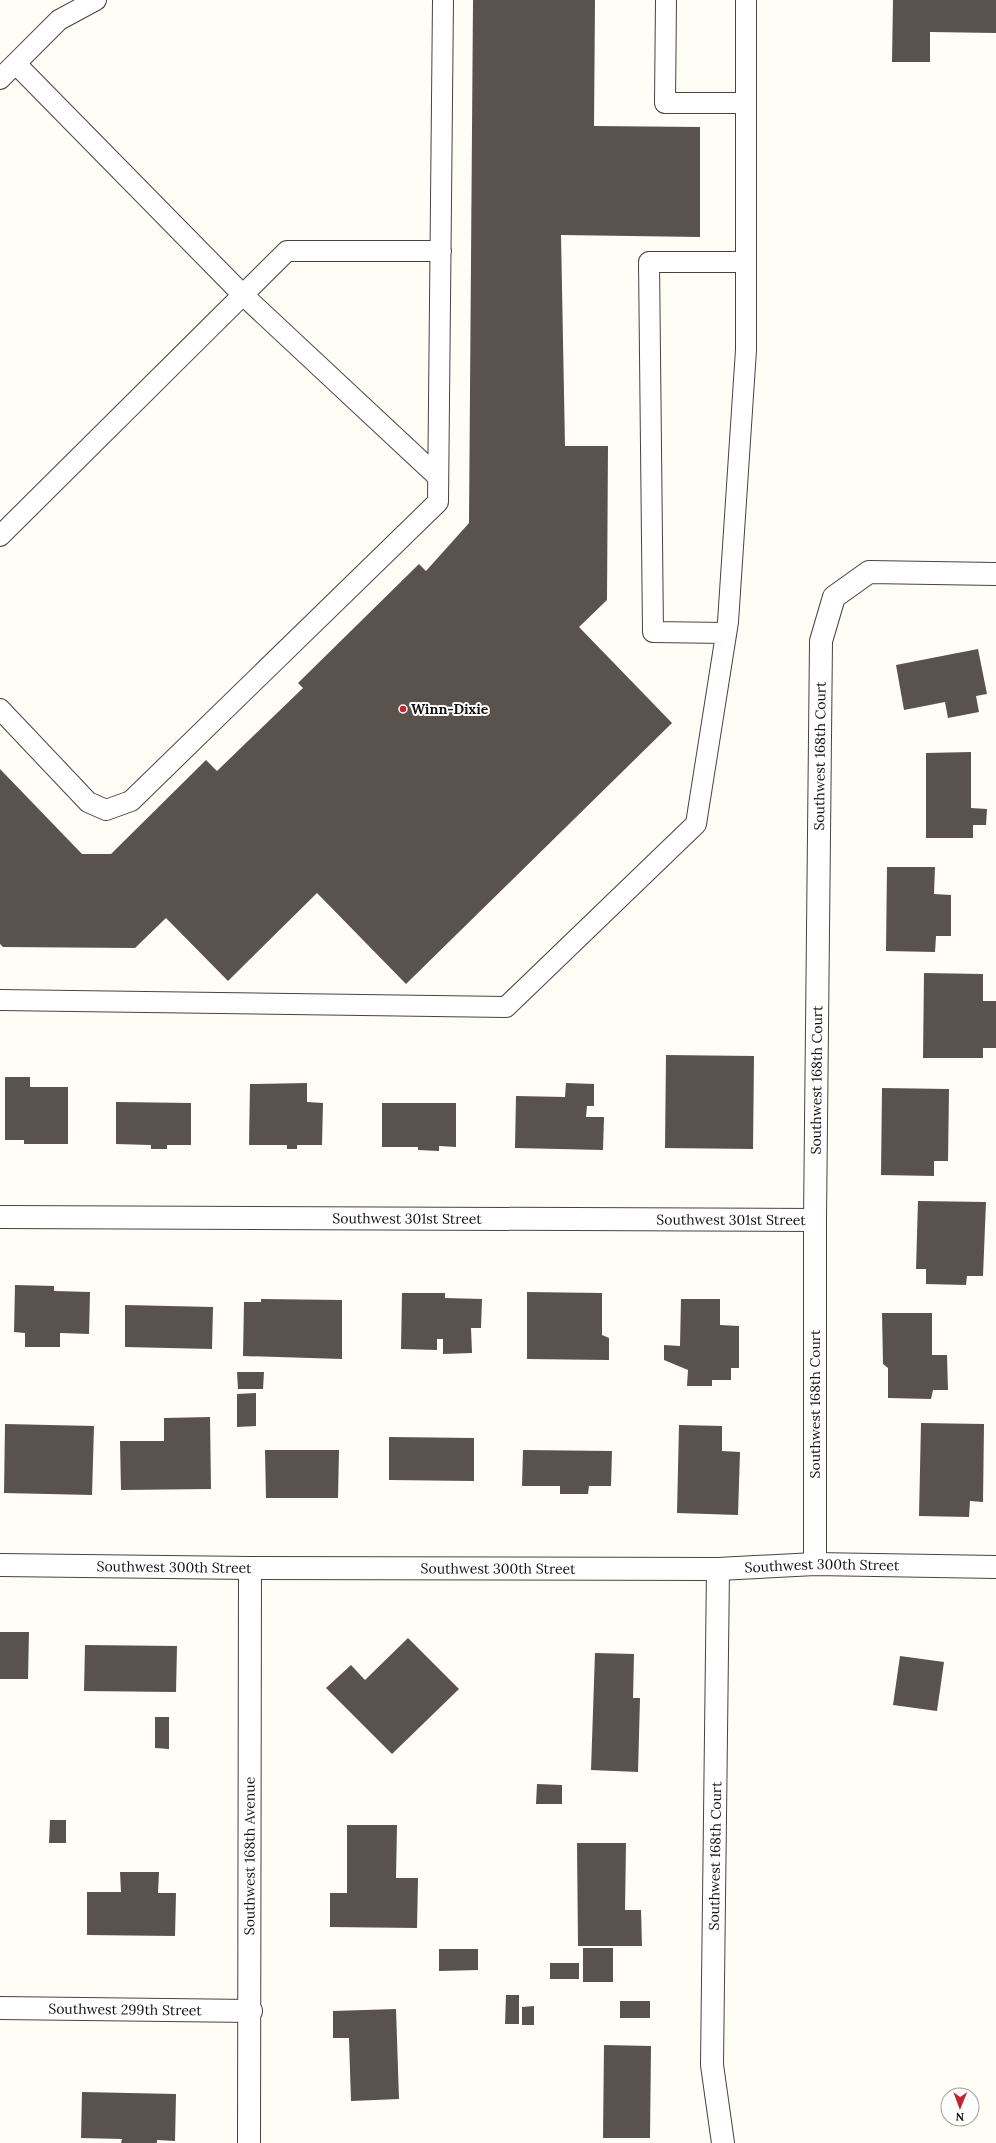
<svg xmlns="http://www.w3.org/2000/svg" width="996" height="2143" font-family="Lora,serif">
<rect width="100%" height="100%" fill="#fffdf5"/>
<!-- building -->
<path fill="#5a524d" d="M473,0h122l-1,126 106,1v110l-139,-2 4,211h43l-1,154 -28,27 93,96 -266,261 -89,-91 -89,88 -62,-63 -31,30 -132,-1 -3,-3v-175l82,85h29l95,-94 11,11 86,-83 -5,-5 121,-119 7,7 43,-48z
M893,0h103v33l-66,-1v30h-38z
M978,649l9,45 -11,2 3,16 -31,6 -3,-16 -41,8 -8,-45z
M971,752v56l16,1 -1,16h-13v13h-47v-85z
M887,867h48l-1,27 17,1v41h-15l-1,16 -49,-1z
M924,973l59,1v27h13v47h-13v10h-60z
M666,1055l88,1 -1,93 -88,-1z
M5,1077h25v10h38v57h-44v-4h-19z
M307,1083v19l16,1 -1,42h-25v4h-10v-4h-38l1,-61z
M566,1083l28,1v22h-7l-1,11h18l-1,33 -88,-2 1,-52 49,1z
M882,1088l67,1 -1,72h-14v15l-53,-1z
M116,1102l75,1v42h-24v4h-16v-4l-35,-1z
M382,1103h74v44l-17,-1v5l-21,-1v-3h-36z
M918,1201l68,1 -3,74h-16l-1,9 -40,-1v-15h-10z
M15,1285l39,1v5l36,1 -1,42 -29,-1v14h-35v-14l-11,-1z
M527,1292l75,1v42l7,3v22l-82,-1z
M402,1293h43v5l37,1 -1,29h-10l1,25 -29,1v-15h-6v11l-36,-1z
M261,1299l81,1v59l-99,-3 1,-54h17z
M681,1299h39v26l19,1v42h-8v12h-19v6h-25l1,-16 -24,-10v-15l16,1z
M125,1305l88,2 -1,42 -87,-2z
M882,1313h50v42h15l1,35h-15l-2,9 -43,-1v-30l-5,-4z
M237,1372h27l-1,17h-25z
M256,1393v33l-19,1v-33z
M210,1417l1,72 -90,1 -1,-49h44v-23z
M921,1423l63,1 -1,78 -13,-1 -1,16 -50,-1z
M5,1424l89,2 -2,69 -88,-2z
M679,1425l43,1v25l18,1 -2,63 -61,-2z
M389,1437l85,1v43l-85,-1z
M265,1450h74l-1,48h-72z
M523,1450l89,1 -1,35h-22l-1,8h-28v-8h-38z
M0,1632h29l-1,47h-28z
M408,1638l51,51 -67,65 -66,-66 25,-23 14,15z
M85,1645l92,1 -1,46 -92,-1z
M595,1653l39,1 -1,44h7l-2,74 -47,-2z
M900,1656l44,6 -7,49 -44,-6z
M155,1717h14v32l-14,-1z
M537,1784l25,1v19h-26z
M50,1820h16v23h-17z
M347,1825h50l-1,53h22l-1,50 -87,-1v-34h17z
M577,1843h49l-1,67h16l1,36h-64z
M120,1872h39l-1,21h18l-1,43 -88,-1v-43h34z
M583,1948h30v34h-30z
M439,1949h39v21l-39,1z
M550,1963h29v16h-29z
M506,1995h13v29h-14z
M620,2001h30v17h-30z
M534,2006v19h-12v-18z
M396,2009l3,90 -48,2 -2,-63h-16v-27z
M604,2045l47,1 -1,92h-47z
M82,2092l94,2 -1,47 -18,-1v3h-36l1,-4 -41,-1z"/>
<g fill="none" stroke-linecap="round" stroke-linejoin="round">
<defs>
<path id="service" d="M666,0l-1,103h81
M16,64l227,231 195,182
M0,79l59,-59 37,-20
M0,536l287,-285h154
M726,633l-73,-1 -4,-370h97
M0,709l88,93 18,8 25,-9 307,-299 5,-502
M0,1000l506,7 190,-183 32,-202 18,-272v-350"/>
<g id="minor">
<path id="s1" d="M0,1217l815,3"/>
<path id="s2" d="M815,1564v-344l6,-579 13,-44 35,-25 127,2"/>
<path id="s3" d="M0,1565l250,3 468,1 97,-5 181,3"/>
<path d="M718,1569l-6,496 11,78"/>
<path id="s4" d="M0,2008l251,3"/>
<path id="s5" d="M249,2143l1,-575"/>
</g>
</defs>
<!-- service casing -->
<use href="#service" stroke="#444" stroke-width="22"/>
<!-- minor casing -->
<use href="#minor" stroke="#444" stroke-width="24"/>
<!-- service -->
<use href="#service" stroke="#fff" stroke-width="20"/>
<!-- minor -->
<use href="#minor" stroke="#fff" stroke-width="22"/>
</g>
<!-- markers -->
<circle fill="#c4262e" stroke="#fff" stroke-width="1.5" cx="403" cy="709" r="4"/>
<g text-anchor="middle" stroke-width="4" stroke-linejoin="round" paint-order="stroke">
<!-- poi labels -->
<g font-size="14" font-weight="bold" fill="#111" stroke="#fff" text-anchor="start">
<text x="411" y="714">Winn-Dixie</text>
</g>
<!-- street labels -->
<g font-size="14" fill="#111" stroke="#fff">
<text dy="5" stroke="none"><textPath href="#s2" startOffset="808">Southwest 168th Court</textPath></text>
<text dy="5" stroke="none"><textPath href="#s2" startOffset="484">Southwest 168th Court</textPath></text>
<text dy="5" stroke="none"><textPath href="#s1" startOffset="407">Southwest 301st Street</textPath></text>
<text dy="5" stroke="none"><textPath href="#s1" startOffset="731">Southwest 301st Street</textPath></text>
<text transform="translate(815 1404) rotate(-90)" y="5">Southwest 168th Court</text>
<text dy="5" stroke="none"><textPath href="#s3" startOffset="174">Southwest 300th Street</textPath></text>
<text dy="5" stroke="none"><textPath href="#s3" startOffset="822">Southwest 300th Street</textPath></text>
<text dy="5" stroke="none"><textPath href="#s3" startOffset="498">Southwest 300th Street</textPath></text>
<text dy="5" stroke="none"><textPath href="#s5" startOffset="287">Southwest 168th Avenue</textPath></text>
<text transform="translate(715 1856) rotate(-89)" y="5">Southwest 168th Court</text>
<text dy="5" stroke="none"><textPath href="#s4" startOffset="125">Southwest 299th Street</textPath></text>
</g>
</g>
<!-- north arrow -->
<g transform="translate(960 2107) rotate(181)"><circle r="19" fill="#ffffff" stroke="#a0a0a0"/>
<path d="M0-3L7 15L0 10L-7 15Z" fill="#c4262e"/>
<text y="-6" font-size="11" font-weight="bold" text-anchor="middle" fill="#111111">N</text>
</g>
</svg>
